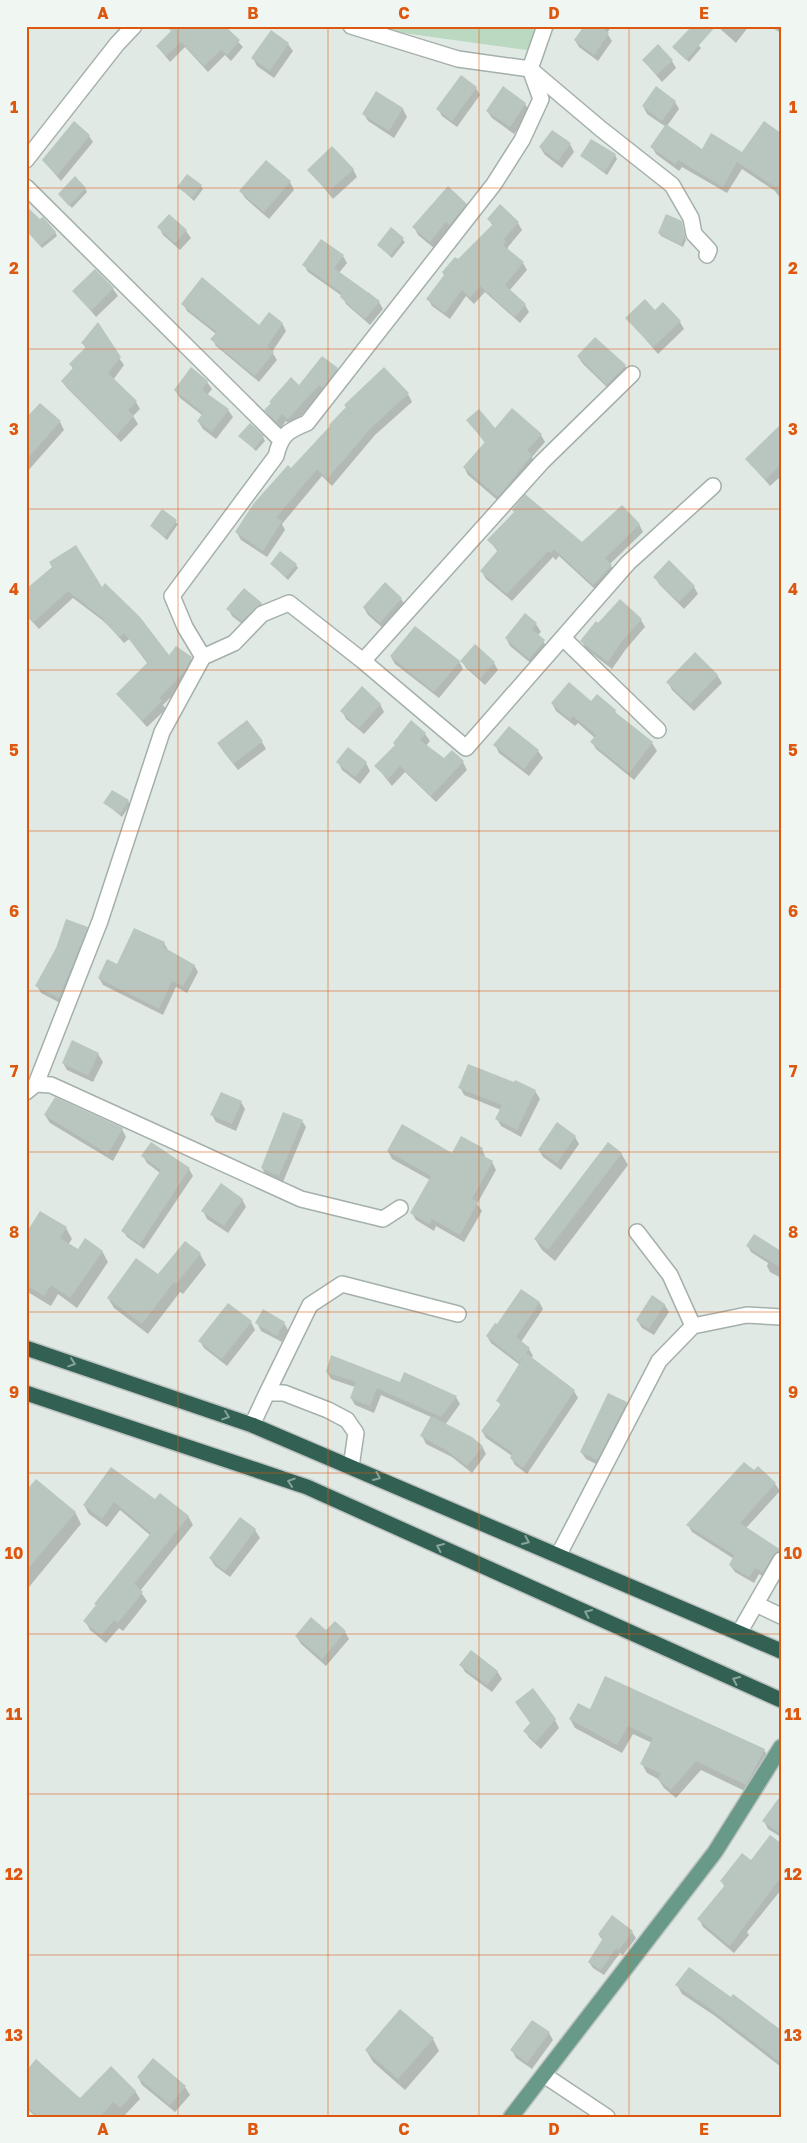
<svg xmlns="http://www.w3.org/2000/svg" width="807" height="2143" font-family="'Golos Text',sans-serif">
<rect width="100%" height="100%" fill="#e0e9e4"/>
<!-- green -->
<path fill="#bbd8c0" d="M371,26h186l-23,25 -160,-22z"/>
<!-- shadow -->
<path fill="#0003" d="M183,26h43l-1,2 18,19 -12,14 -6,-6 -17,17 -23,-25 -15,15 -13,-16z
M585,26h27l-5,7 5,8 -14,20 -19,-14 -4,-7z
M717,26h32l-13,17z
M769,26h12v7z
M687,33l14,15 -12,14 -15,-15z
M288,44l5,7 -19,27 -17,-12 -4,-8z
M643,60l29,1 4,7 -14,14z
M476,88l4,7 -23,32 -15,-11 -4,-7z
M503,88l22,16 5,7 -16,23 -22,-16 -5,-7z
M376,93l27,16 4,8 -13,21 -26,-17 -4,-7z
M675,102l4,7 -12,17 35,25 40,2 39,19v27l-6,-8 -33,-22 -15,24 -45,-26 -3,4 -23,-17 -4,-7 14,-20 -19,-13 -4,-8z
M89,136l4,6 -32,39 -18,-21z
M570,144l4,8 -12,16 -17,-13 -5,-8z
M615,155l2,4 -10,16 -26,-19z
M353,169l4,8 -24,22 -24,-29z
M290,182l4,8 -25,29 -24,-21 -4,-7z
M201,186l2,3 -9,12 -15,-14z
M85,188l2,4 -15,16 -13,-14z
M466,204l4,8 -35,37 -17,-14 -4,-8z
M500,206l18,17 4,7 -14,17v4l15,12 4,7 -18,21 16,14 4,7 -9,11 -35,-31 -11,12 -8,-8 -16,23 -18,-13 -4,-7 30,-38 35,-35 -5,-7z
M169,216l17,15 5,7 -11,12 -17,-15 -4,-8z
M681,222l5,18 -3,7 -22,-11 -2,-3z
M392,229l13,13 -13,16 -14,-13z
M26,230l29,2 2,4 -15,12z
M343,256l4,7 -8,10 27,21 2,-2 11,10 4,7 -13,16 -24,-21 -4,-8 -34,-24 -4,-7z
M113,289l5,7 -22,21 -22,-26z
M183,304l76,22 23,-3 4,8 -14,21 5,8 -18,22 -43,-36 -4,-7 4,-5 -29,-23z
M655,312l25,10 4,7 -26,25 -31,-36z
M83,343l36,15 5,7 -11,15 23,22 4,7 -7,7 5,8 -17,18 -54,-54 -5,-7 11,-12 -3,-5 16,-15z
M578,357l47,9 4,8 -17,18 -29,-28z
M337,369l4,8 -18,14 -31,35 -6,-5 -5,7 -11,-10 -4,-8 6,-7 27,-16z
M207,382l5,7 -5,6 21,15 5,7 -17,22 -13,-10 -5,-8 4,-6 -22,-17 -5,-8z
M408,394l4,8 -37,33 -43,51 -10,-10 -40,48 3,6 -18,27 -26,-17 -4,-7z
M26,420l34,2 4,8 -38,43z
M468,420l27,10 46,5 4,7 -13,15 3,6 -33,41 -34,-29 -4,-8 21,-24z
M781,434v42l-11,10 -23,-27z
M240,436l23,1 2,4 -9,10z
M162,511l16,13 -11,16 -16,-14z
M639,524l4,8 -33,32 5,9 -17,19 -39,-36 -3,4 -3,-3 -41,44 -26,-22 -4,-7 16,-20 -9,-12 93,4z
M271,564l25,1 2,3 -10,12z
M655,577l39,10 4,7 -14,15 -25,-25z
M102,589l67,68 22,1 4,7 -7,15 -25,25 3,4 -19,18 -30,-33 31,-30 -19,-25 -5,4 -18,-20 -33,-25 -34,31 -13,-14v-24z
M401,599l5,7 -21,24 -17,-15 -4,-7z
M261,603l4,8 -18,17 -15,-12 -4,-7z
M526,615l10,9 5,8 -3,3 10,13 -15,17 -23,-19 -4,-8z
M641,620l4,7 -19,22 -14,20 -26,-20 -4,-8 17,-17z
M391,657l68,4 4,8 -24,29 -44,-34z
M462,661l32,2 4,7 -13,15 -19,-17z
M717,675l5,8 -28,28 -22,-21 -4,-8z
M552,703h40l23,8 3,5 34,27 5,8 -23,29 -38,-31 -4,-7 3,-4 -17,-15 -3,3 -19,-15z
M380,704l4,8 -20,22 -18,-15 -4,-8z
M425,734l5,7 -4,5 18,14 19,2 4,8 -31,32 -31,-30 -13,14 -16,-20 20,-20 -2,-2z
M262,742l4,7 -28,21 -15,-19z
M495,745l43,6 5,7 -14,18 -30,-23z
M338,762l28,1 4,8 -10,13 -18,-14z
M128,801l2,4 -8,12 -17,-14z
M87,928l4,7 -27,70 -23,-12 -4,-7z
M164,943l4,7 26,15 4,7 -11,21 -11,-6 -13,28 -60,-30 -4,-7z
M73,1042l25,12 5,8 -10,20 -26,-12 -4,-7z
M515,1082l20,9 5,8 -19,38 -20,-11 -4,-7 4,-9 -37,-15 -4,-8z
M241,1102l4,7 -9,22 -20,-9 -4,-7z
M45,1115l77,14 4,8 -13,24 -63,-38z
M302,1121l4,6 -23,55 -17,-7 -4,-7z
M575,1137l4,7 -18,26 -18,-13 -4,-7z
M482,1149l4,10 6,3 4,8 -19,34 5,7 -18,31 -28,-16 -2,5 -18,-11 -4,-7 18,-33 -38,-21 -4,-8 64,3z
M621,1153l7,12 -73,96 -13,-11 -7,-11z
M143,1156l46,13 4,7 -49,73 -17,-12 -4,-6 37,-58 -13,-10z
M242,1199l4,8 -18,26 -21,-14 -4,-8z
M66,1228l6,11 -4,6 10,6h24l6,11 -31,46 -19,-14 -7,12 -25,-15v-56z
M185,1242l15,12 6,11 -23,29 -3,-2 -32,42 -34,-26 -6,-10 50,-22z
M748,1246l33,5v27l-11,-6 -3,-6 1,-3 -17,-11z
M539,1302l4,7 -22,33 8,7 4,7 -2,2 43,33 4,7 -51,76 -12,-9 -4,-7 1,-2 -26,-18 -4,-7 19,-25 -3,-5 22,-36 -29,-22 -4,-7z
M664,1304l5,8 -15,23 -12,-7 -5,-8z
M251,1322l4,8 -28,36 -23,-18 -4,-7z
M257,1323h27l4,7 -6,12 -21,-11z
M327,1372l73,12 56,13 4,7 -15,21 37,21 4,8 -14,19 -20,-16 -26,-13 -4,-8 9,-19 -50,-22 -7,18 -19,-8 -4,-7 4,-11 -24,-8z
M626,1403l5,8 -29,56 -16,-8 -5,-7z
M112,1469l43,32 33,15 5,9 -53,66 7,10 -24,30 -4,-3 -13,15 -16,-13 -5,-9 65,-86 -30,-25 -13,17 -18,-13 -5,-9z
M754,1472l21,12 5,7 -34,37 34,24 1,8 -14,19 -8,-5 -5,9 -19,-11 -5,-7 4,-6 -42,-27 -4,-7z
M26,1493l49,19 6,12 -52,63 -3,-2z
M240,1519l15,11 5,8 -30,39 -15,-11 -5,-8z
M327,1632h18l4,7 -23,27 -25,-22 -5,-8z
M461,1665l36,6 5,8 -10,13 -27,-20z
M590,1711l174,39 6,9 -19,35 -50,-24 -25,28 -12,-10 -6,-9 -11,-6 -5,-9 10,-21 -19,-9 -11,19 -47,-25 -5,-9z
M555,1720l4,8 -18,21 -12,-11 -4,-7 6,-7z
M781,1797v40l-13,-8 -4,-8z
M781,1845v45l-34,42 2,3 -15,18 -31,-26 -4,-8 26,-32 -4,-6z
M632,1932l4,6 -13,17 -3,-2 -16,22 -11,-7 -4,-6 14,-21 -4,-6z
M677,1985l104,47v35l-66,-51 -33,-22z
M549,2033l4,7 -21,29 -16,-11 -4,-8z
M433,2039l6,12 -34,39 -32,-28 -7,-12z
M153,2060l32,27 5,8 -15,17 -33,-27 -4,-8z
M26,2072l54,28 55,-9 5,8 -17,18h-87l-10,-9z"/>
<!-- building -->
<path fill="#b9c6c0" d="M166,26h59l15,14 -13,15 -6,-5 -17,16 -23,-24 -15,14 -10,-10 15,-15z
M584,26h15l10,7 -15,22 -20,-15z
M692,26h24l-30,34 -14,-13z
M271,30l18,13 -19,28 -19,-13z
M658,44l15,16 -16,15 -15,-15z
M461,75l16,12 -25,34 -16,-12z
M503,86l23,17 -16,24 -24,-16z
M656,86l20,15 -14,20 -20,-15z
M376,91l27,17 -14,23 -27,-17z
M74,121l16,14 -33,41 -15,-16z
M764,121l17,12v58l-44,-29 -14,25 -45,-27 -3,4 -25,-17 16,-23 36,25 9,-16 31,19z
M552,130l19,13 -13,18 -19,-14z
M591,139l25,15 -11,18 -25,-16z
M332,146l22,23 -26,23 -21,-22z
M266,160l25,21 -27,31 -25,-21z
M187,174l15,11 -10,13 -15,-11z
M75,176l11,12 -17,18 -11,-12z
M448,186l19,18 -18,21 -3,-3 -16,20 -18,-15z
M500,204l19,18 -15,17 2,3 -3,3 21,17 -19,23 21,19 -11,13 -35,-31 -10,12 -8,-8 -17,23 -19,-14 18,-24 -2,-3 13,-15 3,2 35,-35 -6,-5z
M26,206l14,13 3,-2 13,15 -16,14 -14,-16z
M169,214l18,16 -12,13 -18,-16z
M666,214l16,7 3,15 -4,9 -23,-12z
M391,227l13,11 -14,18 -13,-11z
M321,239l23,16 -10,13 46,33 -15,18 -25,-22 2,-4 -40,-28z
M95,269l19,19 -23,23 -19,-20z
M202,277l57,48 10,-13 14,11 -16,23 7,6 -19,24 -45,-37 7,-7 -36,-28z
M645,299l10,11 8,-8 18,19 -28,26 -28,-29z
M98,322l23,35 -13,16 29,28 -9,9 6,6 -18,20 -55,-55 12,-13 -4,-4 17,-17 -5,-4z
M595,337l31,28 -19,20 -30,-29z
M322,356l16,12 -15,20 -4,-3 -31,34 -6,-5 -6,8 -12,-12 7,-7 -2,-1 22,-25 8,8z
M191,367l17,14 -6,9 27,19 -17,23 -15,-11 6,-8 -29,-23z
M384,367l25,26 -38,35 -44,51 -10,-10 -41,49 6,3 -19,30 -28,-19 19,-29 34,-38 3,3 39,-42 -1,-1 17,-18 -2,-2z
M40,403l21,18 -35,39v-42z
M512,408l30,26 -15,16 5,5 -34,42 -35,-30 22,-25 -19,-22 13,-11 16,19z
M250,423l14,13 -10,13 -16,-13z
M781,424v41l-16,15 -20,-21z
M525,494l57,48 40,-37 18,19 -35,34 7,7 -19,20 -39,-36 -3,4 -3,-2 -41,43 -27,-23 18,-21 -11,-10 27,-28 -2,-2z
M162,509l15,11 -12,17 -15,-11z
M76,545l26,42 3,-4 35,34 29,38 7,-9 16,11 -8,15 -25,26 3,3 -20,20 -26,-27 32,-32 -24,-29 -4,4 -17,-16 1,-2 -36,-28 -34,31 -8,-8v-25l26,-22 -3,-5z
M280,551l17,13 -11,13 -16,-13z
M669,560l26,26 -16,16 -26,-25z
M385,582l17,16 -22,25 -17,-16z
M244,588l18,15 -20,18 -16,-12z
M620,599l22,20 -20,22 -14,21 -28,-21 16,-20 2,2z
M525,613l12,10 -5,6 13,11 -16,19 -24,-21z
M415,626l45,35 -26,31 -44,-36z
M475,644l20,18 -15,17 -20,-18z
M695,652l23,23 -28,29 -24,-22z
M569,682l22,19 6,-7 19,16 -1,2 38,30 -24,31 -39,-31 6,-7 -23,-19 -3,4 -19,-17z
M362,686l19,18 -22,24 -19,-17z
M247,720l16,21 -30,23 -16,-21z
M411,720l15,13 -6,7 24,18 8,-8 12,11 -33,35 -31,-30 -12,13 -14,-13 21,-21 -2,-2z
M509,726l30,24 -15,19 -31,-24z
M348,747l19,15 -12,15 -19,-15z
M112,790l17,10 -9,14 -17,-11z
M66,919l22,8 -29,71 -24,-12 21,-38z
M134,928l31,14 -2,5 32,18 -12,21 -11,-5 -13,28 -61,-31 9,-19 10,5z
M72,1040l27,13 -11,23 -26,-13z
M468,1064l46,18 1,-2 21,10 -19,40 -22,-11 7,-14 -44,-17z
M221,1092l21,9 -10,23 -22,-9z
M55,1097l68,31 -15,26 -64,-39z
M283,1112l20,8 -24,56 -18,-8z
M557,1122l19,14 -19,27 -19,-13z
M402,1124l50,29 9,-17 22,12 -3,6 13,7 -21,38 6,3 -18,33 -28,-16 -3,5 -19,-11 21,-37 -44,-25z
M151,1142l39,26 -50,76 -19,-13 40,-61 -20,-14z
M608,1142l14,11 -74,97 -14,-11z
M221,1183l22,16 -19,27 -23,-15z
M40,1211l27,16 -7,11 18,11 7,-11 18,13 -33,47 -19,-13 -7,11 -18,-11v-52z
M754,1234l27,17v17l-35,-22z
M185,1241l16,12 -25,31 -2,-2 -32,42 -35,-26 29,-40 22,16z
M521,1289l19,13 -24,35 14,11 -4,5 49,37 -52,78 -13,-10 3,-5 -32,-22 20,-27 -5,-3 28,-45 -5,6 -33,-26 9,-13 2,1z
M652,1295l13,9 -16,25 -13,-9z
M228,1303l24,18 -30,38 -24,-18z
M263,1309l22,13 -8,14 -22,-13z
M331,1355l69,27 4,-10 53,24 -16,21 -64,-29 -7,18 -20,-8 6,-16 -30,-10z
M608,1393l19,9 -30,58 -17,-8z
M431,1416l41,21 11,9 -16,20 -21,-16 -26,-14z
M744,1462l10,8 4,-4 18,17 -36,40 41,27 -8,5 -10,18 -8,-5 -6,9 -20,-12 5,-10 -48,-30z
M111,1467l44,32 5,-6 29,23 -55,68 9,8 -25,31 -4,-3 -13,16 -18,-15 13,-16 -2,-1 57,-71 -37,-31 -12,17 -19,-14z
M36,1479l40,33 -50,59v-80z
M240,1517l16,12 -31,42 -16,-13z
M311,1617l15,13 9,-9 11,10 -24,28 -27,-23z
M471,1650l27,21 -11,14 -28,-20z
M605,1676l160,73 -19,36 -50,-24 -25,29 -14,-11 4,-5 -21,-10 13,-26 -25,-12 -11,19 -48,-26 9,-16 12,6z
M533,1688l23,31 -20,23 -13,-11 7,-8 -15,-21z
M781,1795v39l-19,-13z
M770,1835l11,8v34l-51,69 -33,-27 28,-34 -5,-4 22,-28 9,7z
M612,1915l21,16 -14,19 -3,-2 -15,22 -13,-8 15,-24 -5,-4z
M689,1967l42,30 2,-3 48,36v33l-73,-56 -33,-22z
M400,2009l34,29 -36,41 -33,-29z
M532,2020l18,12 -23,31 -17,-13z
M153,2058l33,28 -16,19 -33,-28z
M36,2059l44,39 31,-32 25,25 -16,17 -7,-6 -13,15h-61l-13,-11v-35z"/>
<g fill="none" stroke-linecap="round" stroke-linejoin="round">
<defs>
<path id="minor" d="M351,26l107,33 72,10 71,60 71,56 19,33 3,16 15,16 -2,5
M26,160l91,-116 17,-18
M26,187l254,252
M563,638l95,92
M203,657l31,-14 28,-29 27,-11 74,58 179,-199 90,-88
M363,661l103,87 162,-185 85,-77
M36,1084l15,1 250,114 82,20 17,-11
M26,1092l10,-8 64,-163 62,-189 41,-75 -18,-30 -13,-31 104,-140c5,-21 11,-25 31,-33l187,-239 28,-44 19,-41 -11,-30 15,-43
M637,1232l33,43 23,51
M267,1393l43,-88 32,-21 116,30
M252,1425l15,-32h17l44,17 19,10 9,13 -5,34
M559,1554l100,-193 34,-35 54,-11 34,2
M756,1604l25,12
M739,1633l42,-73
M544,2075l63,42"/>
<path id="major" d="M511,2117l204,-265 66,-105"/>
<path id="highway" d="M26,1348l226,77 529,226
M26,1393l281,94 474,213"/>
</defs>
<!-- minor casing -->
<use href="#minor" stroke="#a4b0aa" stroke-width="18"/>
<!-- major casing -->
<use href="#major" stroke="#bdc3c1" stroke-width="18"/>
<!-- highway casing -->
<use href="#highway" stroke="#bdc3c1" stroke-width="18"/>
<!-- minor -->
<use href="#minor" stroke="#fff" stroke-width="15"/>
<!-- major -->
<use href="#major" stroke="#699a89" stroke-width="15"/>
<!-- highway -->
<use href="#highway" stroke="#326053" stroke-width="15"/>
</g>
<!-- one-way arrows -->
<defs><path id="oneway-chevron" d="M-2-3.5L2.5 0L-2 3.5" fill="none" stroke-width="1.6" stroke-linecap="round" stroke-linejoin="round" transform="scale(1.25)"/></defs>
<g stroke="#88a49b">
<use href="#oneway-chevron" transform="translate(72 1363) rotate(19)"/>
<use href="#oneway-chevron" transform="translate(226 1416) rotate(19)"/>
<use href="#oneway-chevron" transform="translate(377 1477) rotate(23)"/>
<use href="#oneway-chevron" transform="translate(291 1482) rotate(-162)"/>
<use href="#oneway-chevron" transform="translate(526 1541) rotate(23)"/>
<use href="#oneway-chevron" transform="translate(440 1547) rotate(-156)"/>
<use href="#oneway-chevron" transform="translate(588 1613) rotate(-156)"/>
<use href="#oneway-chevron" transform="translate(736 1680) rotate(-156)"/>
</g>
<!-- grid -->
<path fill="none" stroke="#de570e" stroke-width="1" stroke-opacity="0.55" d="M178,26v2091M328,26v2091M479,26v2091M629,26v2091M26,188h755M26,349h755M26,509h755M26,670h755M26,831h755M26,991h755M26,1152h755M26,1312h755M26,1473h755M26,1634h755M26,1794h755M26,1955h755"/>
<!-- border -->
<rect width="807" height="2143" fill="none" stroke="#f0f6f2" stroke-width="55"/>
<rect x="28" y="28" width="752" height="2088" fill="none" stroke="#de570e" stroke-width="2"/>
<g font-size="16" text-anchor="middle" font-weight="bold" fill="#de570e">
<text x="103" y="19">A</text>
<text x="253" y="19">B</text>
<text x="404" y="19">C</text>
<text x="554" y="19">D</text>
<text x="704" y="19">E</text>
<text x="14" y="113">1</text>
<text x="793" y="113">1</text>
<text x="14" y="274">2</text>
<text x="793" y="274">2</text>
<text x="14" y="435">3</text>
<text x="793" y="435">3</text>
<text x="14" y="595">4</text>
<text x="793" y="595">4</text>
<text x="14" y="756">5</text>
<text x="793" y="756">5</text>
<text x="14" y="917">6</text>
<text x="793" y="917">6</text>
<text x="14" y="1077">7</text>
<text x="793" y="1077">7</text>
<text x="14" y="1238">8</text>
<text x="793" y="1238">8</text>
<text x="14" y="1398">9</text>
<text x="793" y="1398">9</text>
<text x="14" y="1559">10</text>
<text x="793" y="1559">10</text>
<text x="14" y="1720">11</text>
<text x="793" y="1720">11</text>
<text x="14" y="1880">12</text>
<text x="793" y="1880">12</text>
<text x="14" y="2041">13</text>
<text x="793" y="2041">13</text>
<text x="103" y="2135">A</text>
<text x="253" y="2135">B</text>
<text x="404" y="2135">C</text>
<text x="554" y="2135">D</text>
<text x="704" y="2135">E</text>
</g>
</svg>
